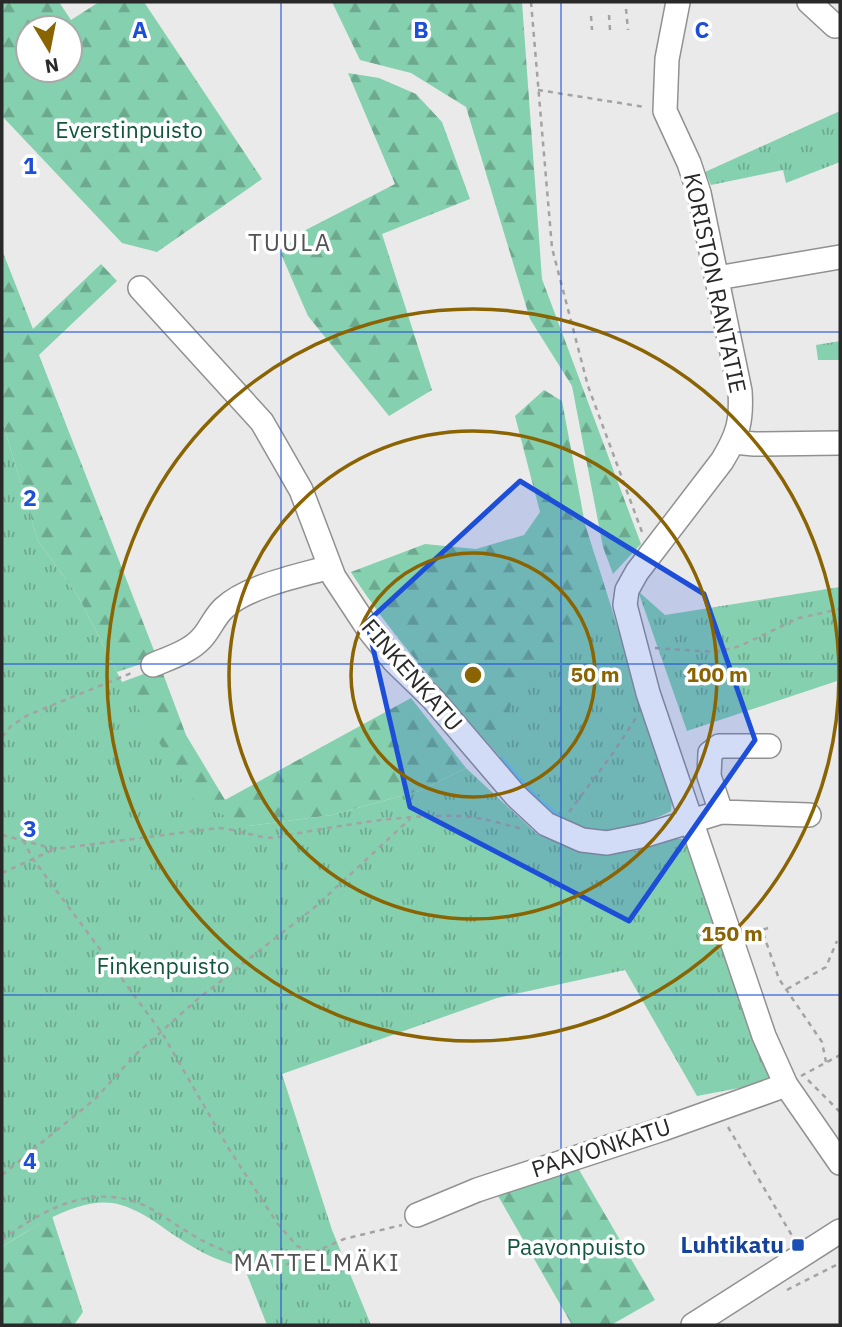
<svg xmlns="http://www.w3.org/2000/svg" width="842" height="1327" font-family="'IBM Plex Sans',sans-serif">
<defs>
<pattern id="grass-tufts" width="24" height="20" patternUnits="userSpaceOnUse" patternTransform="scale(1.75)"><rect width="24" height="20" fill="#85d0ae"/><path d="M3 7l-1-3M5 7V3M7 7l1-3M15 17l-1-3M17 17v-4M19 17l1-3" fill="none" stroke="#6da98e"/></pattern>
<pattern id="forest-firs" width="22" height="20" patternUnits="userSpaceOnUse" patternTransform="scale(1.75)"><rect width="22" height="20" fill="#85d0ae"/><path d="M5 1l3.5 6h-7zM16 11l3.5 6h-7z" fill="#6da98e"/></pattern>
</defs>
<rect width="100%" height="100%" fill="#eaeaeb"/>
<!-- grass -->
<path fill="url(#grass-tufts)" d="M840,111v51l-54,21 -3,-13 -72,15 -6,-13z
M840,341v19h-22l-2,-15z
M2,420l36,121 40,55 44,86 126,144 84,-11 87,-24 47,-23 71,66 37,15 22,4 39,-2 36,-12h11l8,5 81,238 -74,14 -72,-126 -128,28 -215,76 50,156 39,95h-104l-23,-58c-30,-6 -51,-19 -76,-36 -15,-11 -30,-21 -47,-26 -39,-12 -88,23 -119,42z
M595,556l77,243 -1,12c-17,9 -58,25 -77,21 -19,-5 -36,-16 -50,-29 -25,-23 -47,-50 -69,-75 -44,-50 -88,-99 -124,-156l108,21z
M840,587v93l-153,51 -49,-140 27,24z"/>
<!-- forest -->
<path fill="url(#forest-firs)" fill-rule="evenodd" d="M2,2h57l12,18 28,-18h45l118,177 -105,73 -35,-9 -120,-127zM70,28v42h-42v-42z
M332,2h190l20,277 99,265 -28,30 -10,-27 -31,-161 -42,-67 -64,-212 -55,-34 -51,-13z
M348,73l31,5 37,16 26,28 28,77 -88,35 50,156 -43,26 -81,-100 -27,-62 15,-19 99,-51z
M2,250l31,79 68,-65 16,17 -78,74 116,298 -11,10 -27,9 -39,-76 -40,-55 -36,-121z
M544,390l18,11 23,123 27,86 -67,45 -29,33 -19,65c-51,-58 -104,-115 -146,-181l74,-28 51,5 48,-14 16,-23 -25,-96z
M162,671l24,64 39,65 186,-102 55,70 -47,23 -87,24 -84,11 -52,-23 -74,-121 27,-10z
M578,1168l77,132 -44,25h-39l-75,-131z
M52,1216l31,96 -9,13h-72v-78z"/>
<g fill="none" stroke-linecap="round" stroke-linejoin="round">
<!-- stream -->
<path stroke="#6dc8ec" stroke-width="5" d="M501,759l37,41 25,20"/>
<defs>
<path id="minor" d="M678,2l-11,57 -2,52 24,52 10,30 41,198c2,30 -2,44 -18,70l-85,111 -10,18 -2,15 23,88 116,343 22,49 54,78
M809,2l26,24
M717,278l123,-21
M140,288l122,134 39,68 33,87 35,53 25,31 39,38 83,97 30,28 36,16 25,3 39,-8 75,-23 88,3
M734,442l20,2 86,-1
M153,665c16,-7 36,-13 48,-26 9,-9 13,-22 23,-31 23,-22 75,-32 106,-41
M721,812l-12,-36 1,-23 9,-7h50
M417,1215l60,-25 186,-61 123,-44
M693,1325l147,-94"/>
</defs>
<!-- minor casing -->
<use href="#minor" stroke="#919192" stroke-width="26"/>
<!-- path -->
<path stroke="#a3a3a4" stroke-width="2.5" stroke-dasharray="5 5" stroke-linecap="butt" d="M531,2l21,246 36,138 54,146
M626,9l2,21
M609,15l1,15
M591,16l1,14
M538,90l107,17
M655,648l61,4 24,-6 59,-28 41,-9
M2,737l9,-11 17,-11 106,-43
M569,812l44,-59 23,-35
M2,835l53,14 163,-21c19,1 36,9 55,10 58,-11 127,-24 186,-22 22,1 43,8 64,13
M23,840l10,19 129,174 67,116 48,74 20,23 17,7
M2,873l53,-24
M768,928l-6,2 17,49 43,63 4,20
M787,989l39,-22 11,-26
M801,1076l39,-21
M808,1080l32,32
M728,1127l66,112
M2,1175l93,-76 40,-44 64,-57 116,-91 95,-88
M2,1240c46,-35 102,-62 156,-27 33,21 51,35 90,45 13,2 24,7 37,7l59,-26 58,-14
M787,1290l53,-27"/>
<!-- minor -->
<use href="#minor" stroke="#fff" stroke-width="23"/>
</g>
<!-- marked area -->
<path fill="#1d4ed8" fill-opacity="0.2" stroke="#1d4ed8" stroke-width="5" stroke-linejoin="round" d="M520,481l184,113 51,146 -126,181 -219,-114 -43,-185z"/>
<!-- grid -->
<path fill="none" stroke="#1d4ed8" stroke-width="2" stroke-opacity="0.55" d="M281,2v1323M561,2v1323M2,332h838M2,664h838M2,995h838"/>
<!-- distance rings -->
<g fill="none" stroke="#8a6302" stroke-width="3.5">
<circle cx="473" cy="675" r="122"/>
<circle cx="473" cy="675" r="244"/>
<circle cx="473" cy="675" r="366"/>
</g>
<!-- markers -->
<rect fill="#1a4fb4" stroke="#fff" stroke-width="2.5" x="791" y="1238" width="14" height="14" rx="3.5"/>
<g text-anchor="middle" stroke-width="7" stroke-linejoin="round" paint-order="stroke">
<!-- park labels -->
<g font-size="23" fill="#12563e" stroke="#fff">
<text x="129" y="138">Everstinpuisto</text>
<text x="163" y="974">Finkenpuisto</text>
<text x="576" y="1255">Paavonpuisto</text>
</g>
<!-- street labels -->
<g font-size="23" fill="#29292a" stroke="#fff">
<text transform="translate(715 283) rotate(78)" y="8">KORISTON RANTATIE</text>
<text transform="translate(412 675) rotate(49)" y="8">FINKENKATU</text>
<text transform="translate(601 1148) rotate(-18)" y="8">PAAVONKATU</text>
</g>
<!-- transit labels -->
<g font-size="23" font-weight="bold" fill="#164399" stroke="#fff" text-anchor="end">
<text x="784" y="1253">Luhtikatu</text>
</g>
<!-- neighbourhood labels -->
<g font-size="24" letter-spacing="2" fill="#535354" stroke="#fff">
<text x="290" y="251">TUULA</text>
<text x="317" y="1271">MATTELMÄKI</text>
</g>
</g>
<g font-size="23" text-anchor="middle" font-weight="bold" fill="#1d4ed8" stroke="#fff" stroke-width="7" stroke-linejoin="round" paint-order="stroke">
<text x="140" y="38">A</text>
<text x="421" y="38">B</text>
<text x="702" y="38">C</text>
<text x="30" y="174">1</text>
<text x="30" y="506">2</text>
<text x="30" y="837">3</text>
<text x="30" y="1169">4</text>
</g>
<circle cx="473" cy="675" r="10" fill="#8a6302" stroke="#fff" stroke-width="3.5"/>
<g font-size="21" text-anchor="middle" font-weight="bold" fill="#8a6302" stroke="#fff" stroke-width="7" stroke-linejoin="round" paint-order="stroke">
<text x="595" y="682">50 m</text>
<text x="717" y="682">100 m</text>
<text x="732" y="941">150 m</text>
</g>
<!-- border -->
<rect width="842" height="1327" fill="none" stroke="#29292a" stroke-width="7"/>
<!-- north arrow -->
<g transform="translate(49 49) rotate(170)"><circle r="33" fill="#ffffff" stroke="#a9a9aa" stroke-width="2"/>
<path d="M0-5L12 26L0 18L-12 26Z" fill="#8a6302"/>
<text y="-10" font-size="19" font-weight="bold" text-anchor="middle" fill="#29292a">N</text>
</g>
</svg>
